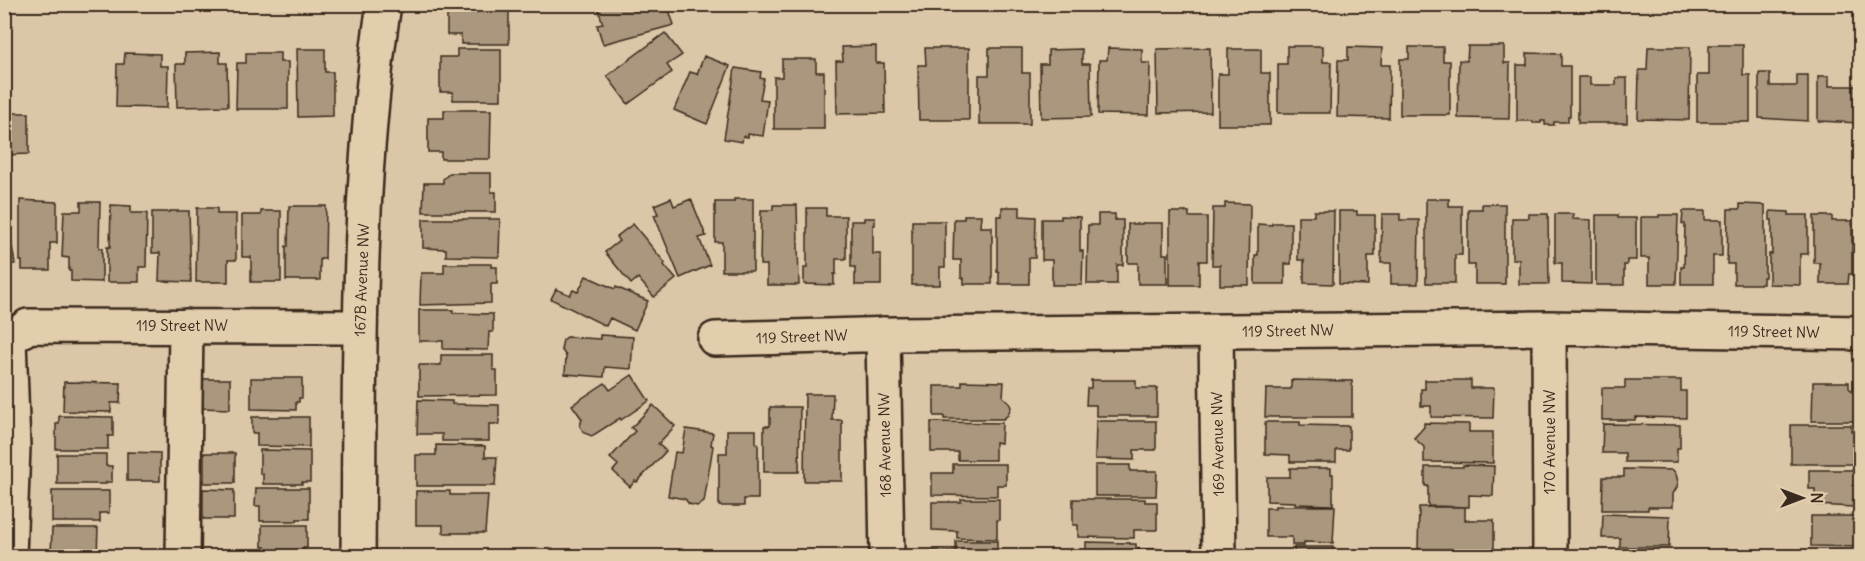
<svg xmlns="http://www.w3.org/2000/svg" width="1865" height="561" font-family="Delius,sans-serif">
<rect width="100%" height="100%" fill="#dbc7a7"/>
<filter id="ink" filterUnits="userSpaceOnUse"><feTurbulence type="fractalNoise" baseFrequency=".0167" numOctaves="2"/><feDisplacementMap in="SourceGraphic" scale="12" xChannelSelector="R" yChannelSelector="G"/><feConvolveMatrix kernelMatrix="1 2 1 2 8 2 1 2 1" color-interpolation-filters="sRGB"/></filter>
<g filter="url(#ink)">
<!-- building -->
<path fill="#aa977d" stroke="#3b2a1e" stroke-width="1.5" d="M447,4h62v40h-48v-9h-14z
M611,4h56l7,21 -71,19 -6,-19 6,-1 -5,-16z
M665,33l17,22 -15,10 5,7 -44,32 -21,-28z
M1709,45h34v30h7v47h-53v-47h12z
M876,46v17h8l1,50 -48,1 -1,-53h7l-1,-14z
M1287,46h36v16h8l-1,51h-52v-49h9z
M1468,46h36v17h6l-1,56 -51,-1 1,-58 8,1z
M1348,47l34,1 -1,17h9l-1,53 -52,-1 1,-57h10z
M1409,47h34v14h7v54h-50v-56h9z
M1648,47h42l-1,73 -51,-1 1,-49h8z
M925,48h44v72h-50l-1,-55h8z
M989,48h33v25h8v51h-51v-49h10z
M1108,48l34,1v14h8l-1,52 -51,-1 1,-54h8z
M1210,48l1,64 -53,1 -1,-64z
M297,49h28v23h8v44l-35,1z
M457,49h44v51h-48v-8h-13v-35h17z
M1082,49v15h8l1,53 -50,1 -1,-54h8v-14z
M1228,49h33v24h9v52h-52v-51h10z
M220,52v11h7l1,43 -51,1 -1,-43h9v-11z
M125,53l35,1v12h8l-1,42 -51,-1 1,-43h7z
M246,53h34v9h8v47h-52l1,-46h9z
M1527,53l34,1v12h9v50h-2v6h-14v3h-9v-4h-4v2h-8v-2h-16v-56h10z
M704,56l26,10 -23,58 -33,-14 16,-38 7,2z
M782,59h34v13h8v57h-50v-52h8z
M735,68l26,4 -1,6 4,1 -4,20 8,1 -5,36 -15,-2v3l-5,-1 -1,6 -18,-3z
M1759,73h11v13h27v-11h11v46l-49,-3z
M1818,76h11v10h28v-9h3v46l-42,-2z
M1578,77h12v8h26v-7h11v45h-49z
M444,110h47l-1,49h-49v-7h-13v-34h16z
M4,113h25v41l-25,1z
M450,173h41v19h5v20h-73l1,-29h19v-4z
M671,198l3,8 17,-7 15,37 -7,2 11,27 -30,13 -26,-63 4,-1 -4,-9z
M734,199h19v72h-31v-29h-7v-40h19z
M1426,199h23v7h13v49h-7v28h-29z
M20,200l37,2v41h-7v27h-28v-9h-2z
M81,202h19l-1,46h3v34l-31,-1v-10h-2v-13l-7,-1 2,-46h17z
M1225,203l25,1 -1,81h-29v-20h-8l1,-57h12z
M1482,204h23v80h-30v-19h-7v-56h14z
M1740,204l25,1v72h-2v7h-29v-20h-7l1,-55h12z
M111,205l20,1v7h16l-1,54h-7v15h-32v-35h3z
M773,205h24l2,80h-32v-20h-7l1,-55h12z
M289,206h37l-1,53h-5v21h-34v-34h2z
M1002,207h18v9l16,1 -1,41h-6v26h-30v-12h-2v-56h5z
M197,208h20v6h19v46h-8v22h-32z
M807,208h19v8h20v43h-10v15h-2v11l-30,-1v-16h3z
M170,211h19l2,71 -32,-1 1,-28h-8v-41h18z
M261,211h20v71h-30v-25h-9v-42h19z
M1314,211h20l-1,73 -29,-1v-23h-6v-44h16z
M1339,211h18v4h18v41h-7v29l-29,-1z
M1683,211h22v9h17v36h-9v28h-32v-17h3l1,-43h-3z
M1770,211l19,1v3h19v39h-8v31l-31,-1v-30h3v-34h-2z
M1170,212h19v5h18v44h-8v24h-29z
M1098,214h17v6h8v45h-6v19h-30l1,-59h10z
M1382,214h18v6h19l-1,64h-27v-21h-10z
M1529,214h19l1,70h-30v-25h-7v-41h17z
M1555,214h18l-1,5 19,1v64l-29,-1v-20h-7z
M964,215h17l-1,12h12v57h-28v-6h-3v-18h-8l1,-41h10z
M1596,215h22v3h18v42h-9v5h-3v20h-28z
M1659,215h19l-2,69h-27v-26h-8v-41h18z
M1857,215h3v51h-3z
M1061,216l19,1v34h3l-1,34h-30v-25h-10v-41h19z
M1814,216h18v5h20v53h-3l-1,10h-28v-21h-6z
M864,218h11v7h-2v29h8v31h-26v-18h-4v-46h13z
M423,219h77l-1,38 -53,-1v-7l-23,-1z
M912,221h33v46h-5v18h-28z
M1142,223h21v31h4v30h-29v-21h-10v-39h14z
M1272,223h19v41h-6v20h-30v-29h3v-31l14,1z
M633,224l32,39 -1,2 12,14 -22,18 -16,-19 -7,6 -26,-32 14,-11 -3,-4z
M4,226l2,8h4l5,30 -11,2z
M444,264h47v3h6v17h-6v19l-71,2 1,-32h23z
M586,276l29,13 1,-2 32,14 -13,29 -25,-12 -4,8 -55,-27 5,-10 14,6 3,-5 5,2z
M419,310h34v3l40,1v18h-4l-1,18 -45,-1v-8h-24z
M600,335l33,2 -2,32 -26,-2 -1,10 -39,-3 1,-18 -5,-7 2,-9 4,-3 33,2z
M441,355h52v15h4v25l-78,1v-31h22z
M632,375l17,26 -28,19 -1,-2 -28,18 -8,-3 -4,-7 2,-7 -10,-14 33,-22 5,7z
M251,378h51v20h-3v4h-3v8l-45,-1z
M199,379h31v30l-31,-1z
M1091,380h45v8h21v28h-61v-11h-10l1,-17h4z
M1291,380l61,1v36h-87l1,-28h25z
M1425,380h46v8h23l-1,30 -62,-1v-11h-10v-17h4z
M1625,380h56v11h5v27l-51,-1v3h-33v-32h23z
M962,381l42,1 -1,15 5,4 3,6 -3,8 -5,4h-59v-3h-10v-30h28z
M64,382l57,1 -1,20h-9v9l-48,-1z
M1813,382h36v6l2,2h9v31h-48z
M805,394h28l-1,26h10v61h-38z
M418,400l34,1v3l47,1v19h-10v17h-47v-7h-25z
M653,405l22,21 -17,18 8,7 -29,31 -2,-1 -5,6 -17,-16 5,-6 -8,-7 25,-27 -4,-3z
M770,407h30l-1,65h-35v-46h6z
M59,416l54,1v19h-5v13h-52v-25h3z
M252,417h57v30l-52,-1v-13h-5z
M1096,421h60v29h-22v10l-39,-1z
M931,422l71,1 -1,20 -6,-1v18h-37v-8h-27z
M1265,422h35v3l49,1v24h-13v12h-46v-7l-25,-1z
M1424,423l45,1v8h24v31l-69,-1v-15l-10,-9 10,-11z
M1603,424l77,1v23h-3v14h-52v-9h-23z
M1791,425h60v6h9v33h-69z
M686,429l27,4 -2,12 2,1 -9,56 -7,4 -8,-2 -4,-5 -17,-3 7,-44 7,1z
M727,430h29v14h2v55h-14v7h-25v-53h8z
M436,445l49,1v11h12l-2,29h-79v-31h20z
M260,450l50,1v31h-8v2h-39v-10h-3z
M127,452l33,1v28h-33z
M204,453h31v30h-31z
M57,454h49v12h6v16h-6v2h-49z
M953,464h53v21h-9v11l-65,-1v-22h21z
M1095,465h35v6h27l-1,25h-61z
M1463,465l31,1 -1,30 -24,-1v12l-41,-1v-20h-3v-19h38z
M1290,468h41v6h2v31l-38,-1v-2l-28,-1v-24h23z
M1624,469l49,1 3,4 2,8 -1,5 -4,7v13h-25v3h-46l1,-33h21z
M1852,469h8v28l-1,3h-6v7l-38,-2v-16h-6v-19h43z
M256,488h53v31h-12v2h-37v-15h-5z
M203,489l31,1v29h-31z
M52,491h57v22h-9v9h-48z
M416,491h34v4h38l-3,38h-42v-8h-27z
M961,499h38v21h-2v19l-40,-1v-7l-25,-1v-28h29z
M1073,499h72v3h12v28h-23v8l-56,-1v-12h-5z
M1275,506h60l-2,37 -29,-1v3h-12v-8h-26v-29h9z
M1419,507h46v13h29v30l-76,-1z
M1603,514l67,2 -1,31h-49v-9h-18z
M1811,516h46v8h3v23l-49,-1z
M262,525h45v23h-4v8h-39l1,-9h-3z
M52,528h46l-1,28h-46z
M956,541h41v15h-66v-6l25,1z
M1086,542l44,1v1h6v5h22v7h-72z
M1294,547h39v9h-55h16z
M1848,552l12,1v3h-61h49z
M1626,553h47v3h-47z"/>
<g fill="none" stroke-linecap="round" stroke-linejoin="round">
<defs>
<path id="minor" d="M1549,328l1,228
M1216,332l3,224
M883,334l4,222
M715,339l181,-5 653,-6 311,5
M9,556l4,-109 -4,-107 19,-14 332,1
M183,556l3,-230
M358,556c2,-183 -2,-369 26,-552"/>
</defs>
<!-- minor casing -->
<use href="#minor" stroke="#3b2a1e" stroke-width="38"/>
<!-- minor -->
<use href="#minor" stroke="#e2cead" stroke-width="33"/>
</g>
</g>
<g text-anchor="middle" stroke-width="5" stroke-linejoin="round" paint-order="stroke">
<!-- street labels -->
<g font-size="15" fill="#3b2a1e" stroke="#e2cead">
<text transform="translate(362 280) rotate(-88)" y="5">167B Avenue NW</text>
<text x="182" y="331">119 Street NW</text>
<text transform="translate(1288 331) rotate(-1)" y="5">119 Street NW</text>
<text transform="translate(1774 332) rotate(1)" y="5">119 Street NW</text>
<text transform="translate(802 337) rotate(-2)" y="5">119 Street NW</text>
<text transform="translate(1550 442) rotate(-90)" y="5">170 Avenue NW</text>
<text transform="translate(1218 444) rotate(-91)" y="5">169 Avenue NW</text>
<text transform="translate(885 445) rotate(-91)" y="5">168 Avenue NW</text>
</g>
</g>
<!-- margin -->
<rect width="1865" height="561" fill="none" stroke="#e2cead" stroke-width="24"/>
<rect x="12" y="12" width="1841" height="537" fill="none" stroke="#3b2a1e" stroke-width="2" filter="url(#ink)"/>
<!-- north arrow -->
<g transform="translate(1802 498) rotate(90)" stroke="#e2cead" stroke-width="4.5" paint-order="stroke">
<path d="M0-4.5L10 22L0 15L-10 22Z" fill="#3b2a1e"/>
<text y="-9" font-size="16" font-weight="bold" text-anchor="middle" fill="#3b2a1e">N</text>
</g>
</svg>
